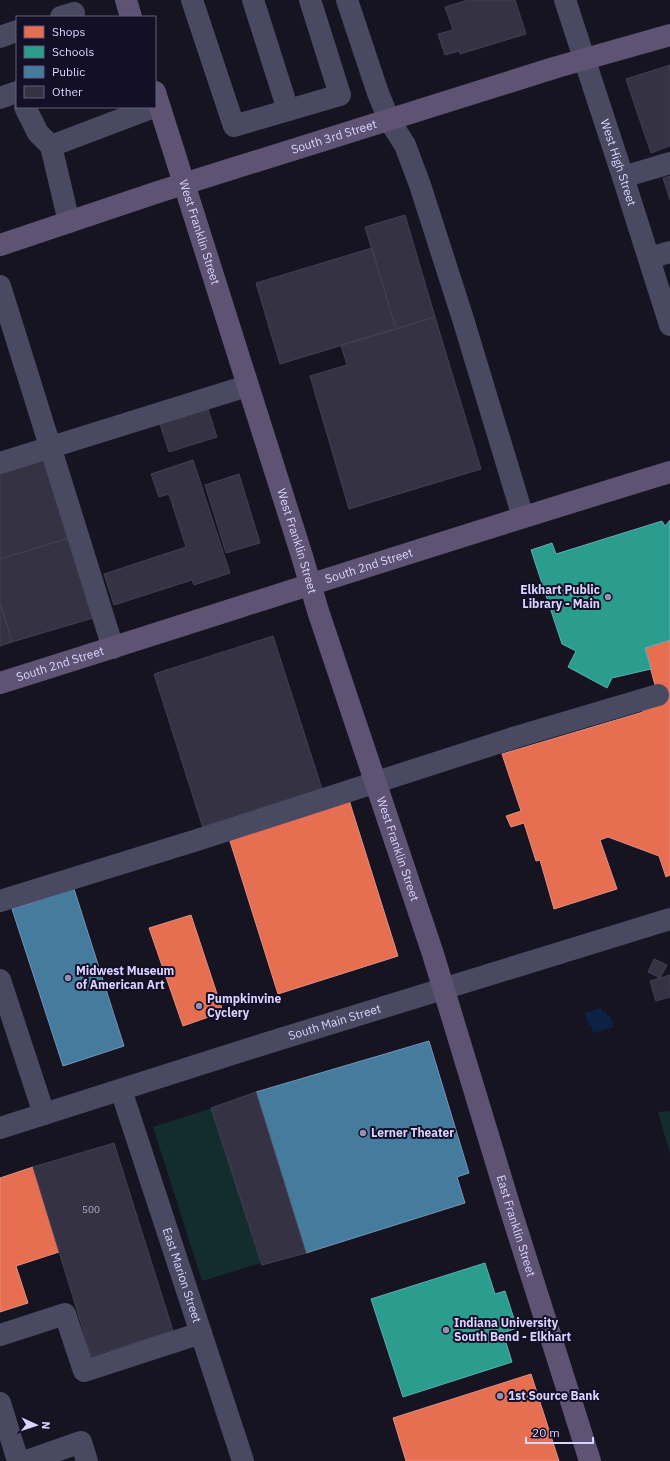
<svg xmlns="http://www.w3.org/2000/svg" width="670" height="1461" font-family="'IBM Plex Sans',sans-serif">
<rect width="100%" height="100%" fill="#161421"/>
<!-- green -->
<path fill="#132c2d" d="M212,1108l49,155 -59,18 -49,-154z
M670,1111v43l-12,-42z"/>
<!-- water -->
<path fill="#0d2144" d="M601,1008l1,3h3l2,5h3l4,11 -21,6 -2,-8 -2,1 -4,-13z"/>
<!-- shops -->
<path fill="#e76f51" stroke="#e38d85" d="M670,640v235l-4,2 -7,-21 -51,-19 -8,3 17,49 -63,20 -14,-49 -4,1 -12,-38 -13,4 -5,-11 15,-5 -19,-57 141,-42 -2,-6 18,-6 -14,-52z
M349,800l49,156 -120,38 -49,-156z
M191,915l32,97 -40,14 -34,-98z
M33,1167l26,85 -43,14 12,37 -28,9v-134z
M531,1374l28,87h-153l-13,-43z"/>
<!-- schools -->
<path fill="#2a9d8f" stroke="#5eaeb1" d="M670,520v120l-25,8 6,21 -39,9 -5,10 -39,-21 8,-16 -14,-7 -31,-94 21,-7 4,11 106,-33 3,5z
M485,1263l10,31 10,-3 12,37 -14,5 9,29 -109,35 -32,-98z"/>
<!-- public -->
<path fill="#457b9d" stroke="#7196ba" d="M74,889l50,157 -61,20 -51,-157z
M429,1041l40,132 -12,4 8,26 -159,50 -50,-161z"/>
<!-- building -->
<path fill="#343243" stroke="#433f54" d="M468,0h47l11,34 -66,20 -1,-3 -14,4 -7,-21 15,-4 -8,-23z
M670,65v81l-19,7 -25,-74z
M670,176v24l-7,-22z
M405,215l30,102 -39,12 -31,-102z
M372,248l24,81 -116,35 -24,-81z
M435,317l46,152 -132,40 -39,-133 37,-11 -6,-20z
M208,409l9,28 -48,15 -9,-28z
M45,458l24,80 -69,21v-88z
M193,460l37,113 -36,12 -2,-5 -78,25 -10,-31 82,-27 -17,-53 -10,3 -8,-23z
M239,474l21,69 -34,10 -21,-68z
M69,538l24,80 -81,24 -12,-40v-43z
M0,602l12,40 -12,4z
M273,636l50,156 -119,39 -50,-157z
M654,959l13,6 -7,13 -12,-6z
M670,975v22l-14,4 -6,-20z
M256,1092l50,161 -44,12 -51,-157z
M114,1143l59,188 -82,25 -58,-189z"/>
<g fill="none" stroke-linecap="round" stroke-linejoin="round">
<!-- minor -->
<g stroke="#4a4962" stroke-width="22">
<path d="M192,0l42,126 106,-31 -30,-95"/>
<path d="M253,0l35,110"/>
<path d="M347,0l31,93 11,27 16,25 15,40 43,134 60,198"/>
<path id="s1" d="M565,0l58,177 47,148"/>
<path d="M61,17l13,-4"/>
<path d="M0,37l17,-6"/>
<path d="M0,98l17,-6"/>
<path d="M25,107l13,26 13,13 18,76"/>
<path d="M51,146l103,-39"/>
<path d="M623,177l47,-14"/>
<path d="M649,258l21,-6"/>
<path d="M0,286l113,362"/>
<path d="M0,463l247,-77"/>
<path d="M0,901l197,-61 319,-103 142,-42"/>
<path d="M0,980l44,134"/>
<path id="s2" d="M121,1090l122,371"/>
<path id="s3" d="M0,1128l264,-84 406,-125"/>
<path d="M0,1335l65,-21 19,57 117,-38"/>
<path d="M0,1403l18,58"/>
<path d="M27,1461l54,-19 6,19"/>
</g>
<!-- major -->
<g stroke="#5e5373" stroke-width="22">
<path d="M126,0l5,17"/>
<path id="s4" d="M155,92l147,464 16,55 115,343 78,257 79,250"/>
<path id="s5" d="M0,245l158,-53 399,-125 113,-32"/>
<path id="s6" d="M0,683c223,-70 446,-143 670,-211"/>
</g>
</g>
<!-- markers -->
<g fill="#9591b1" stroke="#130f26" stroke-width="1.5">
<circle cx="608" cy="597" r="4"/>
<circle cx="68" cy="978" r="4"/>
<circle cx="199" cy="1006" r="4"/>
<circle cx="363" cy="1133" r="4"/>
<circle cx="446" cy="1330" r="4"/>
<circle cx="500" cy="1396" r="4"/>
</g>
<g text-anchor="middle" stroke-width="4" stroke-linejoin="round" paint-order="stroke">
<!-- number labels -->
<g font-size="10" fill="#b0acd0">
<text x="91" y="1213">500</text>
</g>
<!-- street labels -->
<g font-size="12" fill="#d9d4ff" stroke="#130f26">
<text dy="4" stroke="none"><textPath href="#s5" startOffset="351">South 3rd Street</textPath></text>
<text dy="4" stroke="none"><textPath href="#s1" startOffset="171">West High Street</textPath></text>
<text dy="4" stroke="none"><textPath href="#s4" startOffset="147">West Franklin Street</textPath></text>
<text dy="4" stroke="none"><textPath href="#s4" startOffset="471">West Franklin Street</textPath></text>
<text dy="4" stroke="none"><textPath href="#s6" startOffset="387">South 2nd Street</textPath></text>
<text dy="4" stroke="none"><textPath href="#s6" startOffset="63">South 2nd Street</textPath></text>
<text dy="4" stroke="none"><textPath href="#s4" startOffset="795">West Franklin Street</textPath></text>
<text dy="4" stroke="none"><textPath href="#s3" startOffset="351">South Main Street</textPath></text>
<text dy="4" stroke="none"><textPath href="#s4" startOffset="1190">East Franklin Street</textPath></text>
<text dy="4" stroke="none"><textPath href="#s2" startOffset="195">East Marion Street</textPath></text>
</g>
<!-- poi labels -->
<g font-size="12" font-weight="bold" fill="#d9d4ff" stroke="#130f26" text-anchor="start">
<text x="600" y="594" text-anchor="end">Elkhart Public<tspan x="600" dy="14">Library - Main</tspan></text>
<text x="76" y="975">Midwest Museum<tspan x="76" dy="14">of American Art</tspan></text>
<text x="207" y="1003">Pumpkinvine<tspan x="207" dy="14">Cyclery</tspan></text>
<text x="371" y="1137">Lerner Theater</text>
<text x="454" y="1327">Indiana University<tspan x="454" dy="14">South Bend - Elkhart</tspan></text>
<text x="508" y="1400">1st Source Bank</text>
</g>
</g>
<!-- legend -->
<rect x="16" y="16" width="140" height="92" fill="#130f26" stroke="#625e7d"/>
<rect x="24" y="26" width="20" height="12" fill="#e76f51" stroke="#625e7d"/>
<text x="52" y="36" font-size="12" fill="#d9d4ff">Shops</text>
<rect x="24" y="46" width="20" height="12" fill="#2a9d8f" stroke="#625e7d"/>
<text x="52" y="56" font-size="12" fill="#d9d4ff">Schools</text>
<rect x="24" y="66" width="20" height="12" fill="#457b9d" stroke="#625e7d"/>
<text x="52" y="76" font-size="12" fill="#d9d4ff">Public</text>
<rect x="24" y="86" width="20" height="12" fill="#343243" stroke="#625e7d"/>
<text x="52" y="96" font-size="12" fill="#d9d4ff">Other</text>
<!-- north arrow -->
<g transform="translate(36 1425) rotate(93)" stroke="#130f26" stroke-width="3" paint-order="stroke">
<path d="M0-3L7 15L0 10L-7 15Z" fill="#d9d4ff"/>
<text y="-6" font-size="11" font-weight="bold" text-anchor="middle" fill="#d9d4ff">N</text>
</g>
<!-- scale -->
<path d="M526 1437v6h67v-6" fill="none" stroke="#d9d4ff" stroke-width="2"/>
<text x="532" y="1437" font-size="12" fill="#d9d4ff" stroke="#130f26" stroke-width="3" paint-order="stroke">20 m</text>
</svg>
